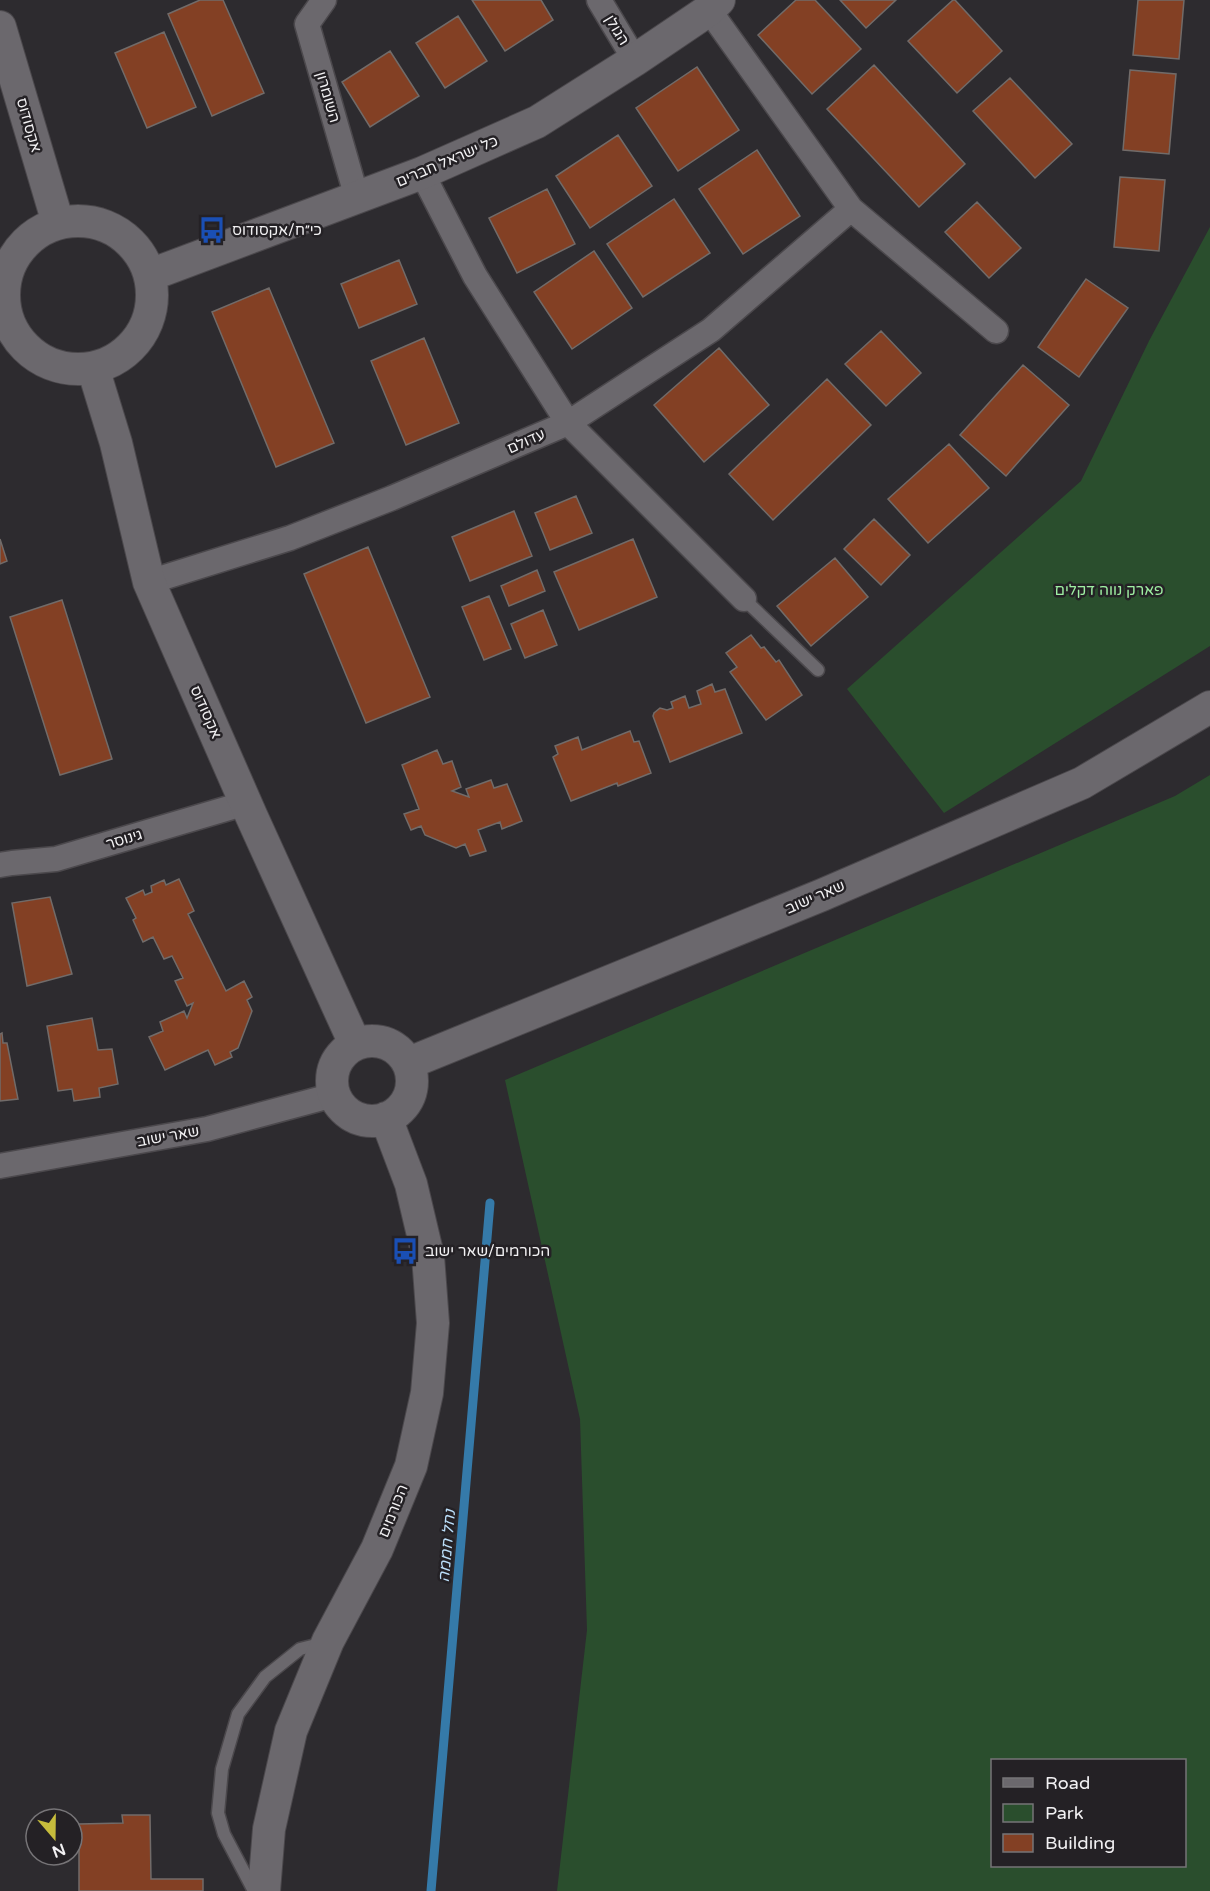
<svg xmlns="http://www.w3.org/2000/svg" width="1210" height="1891" font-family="'Varela Round',Heebo,sans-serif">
<rect width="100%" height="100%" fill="#2d2b2f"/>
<!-- green -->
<path fill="#2a4e2d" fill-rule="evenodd" d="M1210,227v419l-266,167 -97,-124 234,-208 68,-140z
M1210,775v1116h-653l30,-261 -7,-211 -75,-339 670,-284zM992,1760h192v106h-192z"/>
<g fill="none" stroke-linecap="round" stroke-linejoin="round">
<!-- stream -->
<path stroke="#357aa9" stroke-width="9" d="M431,1891l59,-688"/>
</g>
<!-- building -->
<path fill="#834024" stroke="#716b69" stroke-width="1.5" d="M200,0h23l41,93 -52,23 -44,-102z
M472,0h69l12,20 -48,31z
M796,0h19l46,49 -49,45 -54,-59z
M840,0h56l-30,28z
M953,0h2l47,51 -45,42 -49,-52z
M1138,0h46l-5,59 -46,-4z
M458,16l29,45 -42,27 -29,-45z
M164,32l32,75 -49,21 -32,-75z
M390,51l29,45 -49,31 -28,-45z
M874,65l91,99 -46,43 -92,-98z
M697,67l42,63 -61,41 -42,-63z
M1130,70l46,4 -7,80 -46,-4z
M1010,78l62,66 -37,34 -62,-67z
M618,135l34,51 -62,42 -34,-52z
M757,150l43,66 -57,38 -44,-65z
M1120,177l45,3 -6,71 -45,-4z
M547,189l28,55 -58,29 -28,-55z
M674,199l36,54 -67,44 -36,-53z
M977,202l44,46 -32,30 -44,-46z
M594,251l38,57 -60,41 -38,-57z
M399,260l18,44 -58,24 -18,-44z
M1086,279l42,29 -49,69 -41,-30z
M269,288l65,155 -58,24 -64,-155z
M881,331l40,42 -35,33 -41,-42z
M424,338l35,85 -53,22 -35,-84z
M719,348l50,57 -65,57 -50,-57z
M1023,365l46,40 -63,71 -46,-41z
M827,379l44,46 -98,95 -44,-46z
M949,444l40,44 -61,55 -40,-44z
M576,496l16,37 -42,17 -15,-37z
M514,511l18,45 -62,25 -18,-44z
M874,519l36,36 -29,30 -37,-36z
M0,539l7,22 -7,3z
M633,539l24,58 -78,33 -25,-58z
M368,547l62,150 -64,26 -62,-149z
M835,558l33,39 -57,49 -34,-40z
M537,570l8,21 -36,15 -8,-20z
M489,596l22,53 -27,11 -22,-53z
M62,600l50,159 -52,16 -50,-158z
M543,610l14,35 -32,13 -14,-34z
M751,635l10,13 3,-1 12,15 3,-2 23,35 -36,25 -36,-48 7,-5 -11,-14z
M712,684l3,8 10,-3 17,44 -72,29 -17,-46 1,-3 6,-5 7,2 6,-2 -2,-6 14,-6 4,12 12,-4 -4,-13z
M630,731l4,11 5,-1 12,32 -33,13 -1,-3 -46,18 -18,-44 5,-3 -3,-8 23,-9 4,13z
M437,750l6,14 9,-3 9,26 -9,4 17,6 -3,-8 25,-9 3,8 13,-4 15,37 -20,8 -2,-7 -22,8 8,21 -16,5 -5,-12 -9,4 -31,-13 -4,-9 -10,4 -7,-16 15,-5 -17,-44z
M179,879l15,32 -6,3 38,77 18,-10 8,16 -5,3 5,11 -14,37 -8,4 2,5 -17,8 -7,-15 -43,20 -16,-33 14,-6 -3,-9 24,-11 3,7 6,-15 -6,3 -12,-25 8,-3 -11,-22 -8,3 -11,-22 -10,5 -10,-22 3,-2 -10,-20 17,-8 2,5 7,-3 -1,-6 13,-6 2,5z
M50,897l22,77 -45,12 -15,-83z
M92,1018l6,32 14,-1 6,35 -19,4 1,9 -26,4 -2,-12 -14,2 -11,-65z
M2,1033l1,10h4l11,56 -18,2v-67z
M122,1815h28l1,64h52v12h-124v-67l44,-1z"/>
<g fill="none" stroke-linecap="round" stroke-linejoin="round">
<defs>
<path id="service" d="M744,599l74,71
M254,1891l-30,-57 -6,-21 4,-44 16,-55 27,-37 35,-28 24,-6"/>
<path id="minor" d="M324,0l-17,24 50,174
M599,0l36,60
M709,10l142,199 145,122
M422,173l53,103 93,147 176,176
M0,324l7,-3
M149,582l141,-44 102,-40 176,-75 143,-93 140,-121
M0,865l12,-2 44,-4 190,-56
M0,1166l207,-37 127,-34"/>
<path id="tertiary" d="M0,27l58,196
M4 295a74 74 0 1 1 148 0a74 74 0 1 1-148 0Z
M150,275l272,-102 115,-51 98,-62 74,-50 10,-10
M93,368l23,75 33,139 102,233 104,229
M332 1081a40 40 0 1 1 80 0a40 40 0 1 1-80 0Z
M409,1063l413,-168 260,-112 128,-76
M264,1891l5,-62 22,-98 37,-90 49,-92 34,-83 16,-73 6,-70 -5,-67 -17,-72 -25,-66"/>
</defs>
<!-- service casing -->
<use href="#service" stroke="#4b484c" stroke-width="15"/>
<!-- minor casing -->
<use href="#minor" stroke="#4b484c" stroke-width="27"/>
<!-- tertiary casing -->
<use href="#tertiary" stroke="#4b484c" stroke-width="34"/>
<!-- service -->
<use href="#service" stroke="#6b686d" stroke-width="12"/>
<!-- minor -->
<use href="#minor" stroke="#6b686d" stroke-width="24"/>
<!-- tertiary -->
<use href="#tertiary" stroke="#6b686d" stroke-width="32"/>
</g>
<!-- icons -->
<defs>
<symbol id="bus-bare" viewBox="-9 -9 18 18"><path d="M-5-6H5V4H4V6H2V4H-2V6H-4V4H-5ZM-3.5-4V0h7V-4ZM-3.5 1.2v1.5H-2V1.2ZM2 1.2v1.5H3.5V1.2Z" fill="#1a4fb4" stroke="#242125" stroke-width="2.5" paint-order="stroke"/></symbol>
</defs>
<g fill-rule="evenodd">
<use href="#bus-bare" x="193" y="211" width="38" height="38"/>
<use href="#bus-bare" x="386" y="1232" width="38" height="38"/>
</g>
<g text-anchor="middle" stroke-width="5" stroke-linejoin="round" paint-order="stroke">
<!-- street labels -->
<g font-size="15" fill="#f2f1f3" stroke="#242125">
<text transform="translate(617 30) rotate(59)" y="5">הגולן</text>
<text transform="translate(328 97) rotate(74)" y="5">השומרון</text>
<text transform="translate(29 125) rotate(74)" y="5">אקסודוס</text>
<text transform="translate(447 161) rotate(-23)" y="5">כל ישראל חברים</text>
<text transform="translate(526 441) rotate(-24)" y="5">עדולם</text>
<text transform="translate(206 712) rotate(66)" y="5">אקסודוס</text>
<text transform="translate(124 839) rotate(-17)" y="5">גינוסר</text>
<text transform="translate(815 897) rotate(-23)" y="5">שאר ישוב</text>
<text transform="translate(168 1136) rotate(-10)" y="5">שאר ישוב</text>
<text transform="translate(393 1511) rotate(-68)" y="5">הכורמים</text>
</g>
<!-- poi labels -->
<g font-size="15" fill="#f2f1f3" stroke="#242125" text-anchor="start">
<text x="232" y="235">כי״ח/אקסודוס</text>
<text x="425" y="1256">הכורמים/שאר ישוב</text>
</g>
<!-- park labels -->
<g font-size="15" fill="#9ff0a3" stroke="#242125">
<text x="1109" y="595">פארק נווה דקלים</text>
</g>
<!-- water labels -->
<g font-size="16" font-style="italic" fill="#bbdef9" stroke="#242125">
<text transform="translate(446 1546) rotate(-85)" y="6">נחל חממה</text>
</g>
</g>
<!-- legend -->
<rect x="991" y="1759" width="195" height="108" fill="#242125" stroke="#767477" stroke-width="1.5"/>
<rect x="1003" y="1778" width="30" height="9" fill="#6b686d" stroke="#767477" stroke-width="1.5"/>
<text x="1045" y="1789" font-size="18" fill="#f2f1f3">Road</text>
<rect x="1003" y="1804" width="30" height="18" fill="#2a4e2d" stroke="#767477" stroke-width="1.5"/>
<text x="1045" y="1819" font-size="18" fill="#f2f1f3">Park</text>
<rect x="1003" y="1834" width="30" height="18" fill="#834024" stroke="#767477" stroke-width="1.5"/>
<text x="1045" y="1849" font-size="18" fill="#f2f1f3">Building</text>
<!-- north arrow -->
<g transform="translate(54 1837) rotate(160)"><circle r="28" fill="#242125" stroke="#767477" stroke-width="1.5"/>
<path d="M0-4.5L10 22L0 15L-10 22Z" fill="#c6bc3c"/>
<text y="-9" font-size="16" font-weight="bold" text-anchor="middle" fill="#f2f1f3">N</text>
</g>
</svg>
